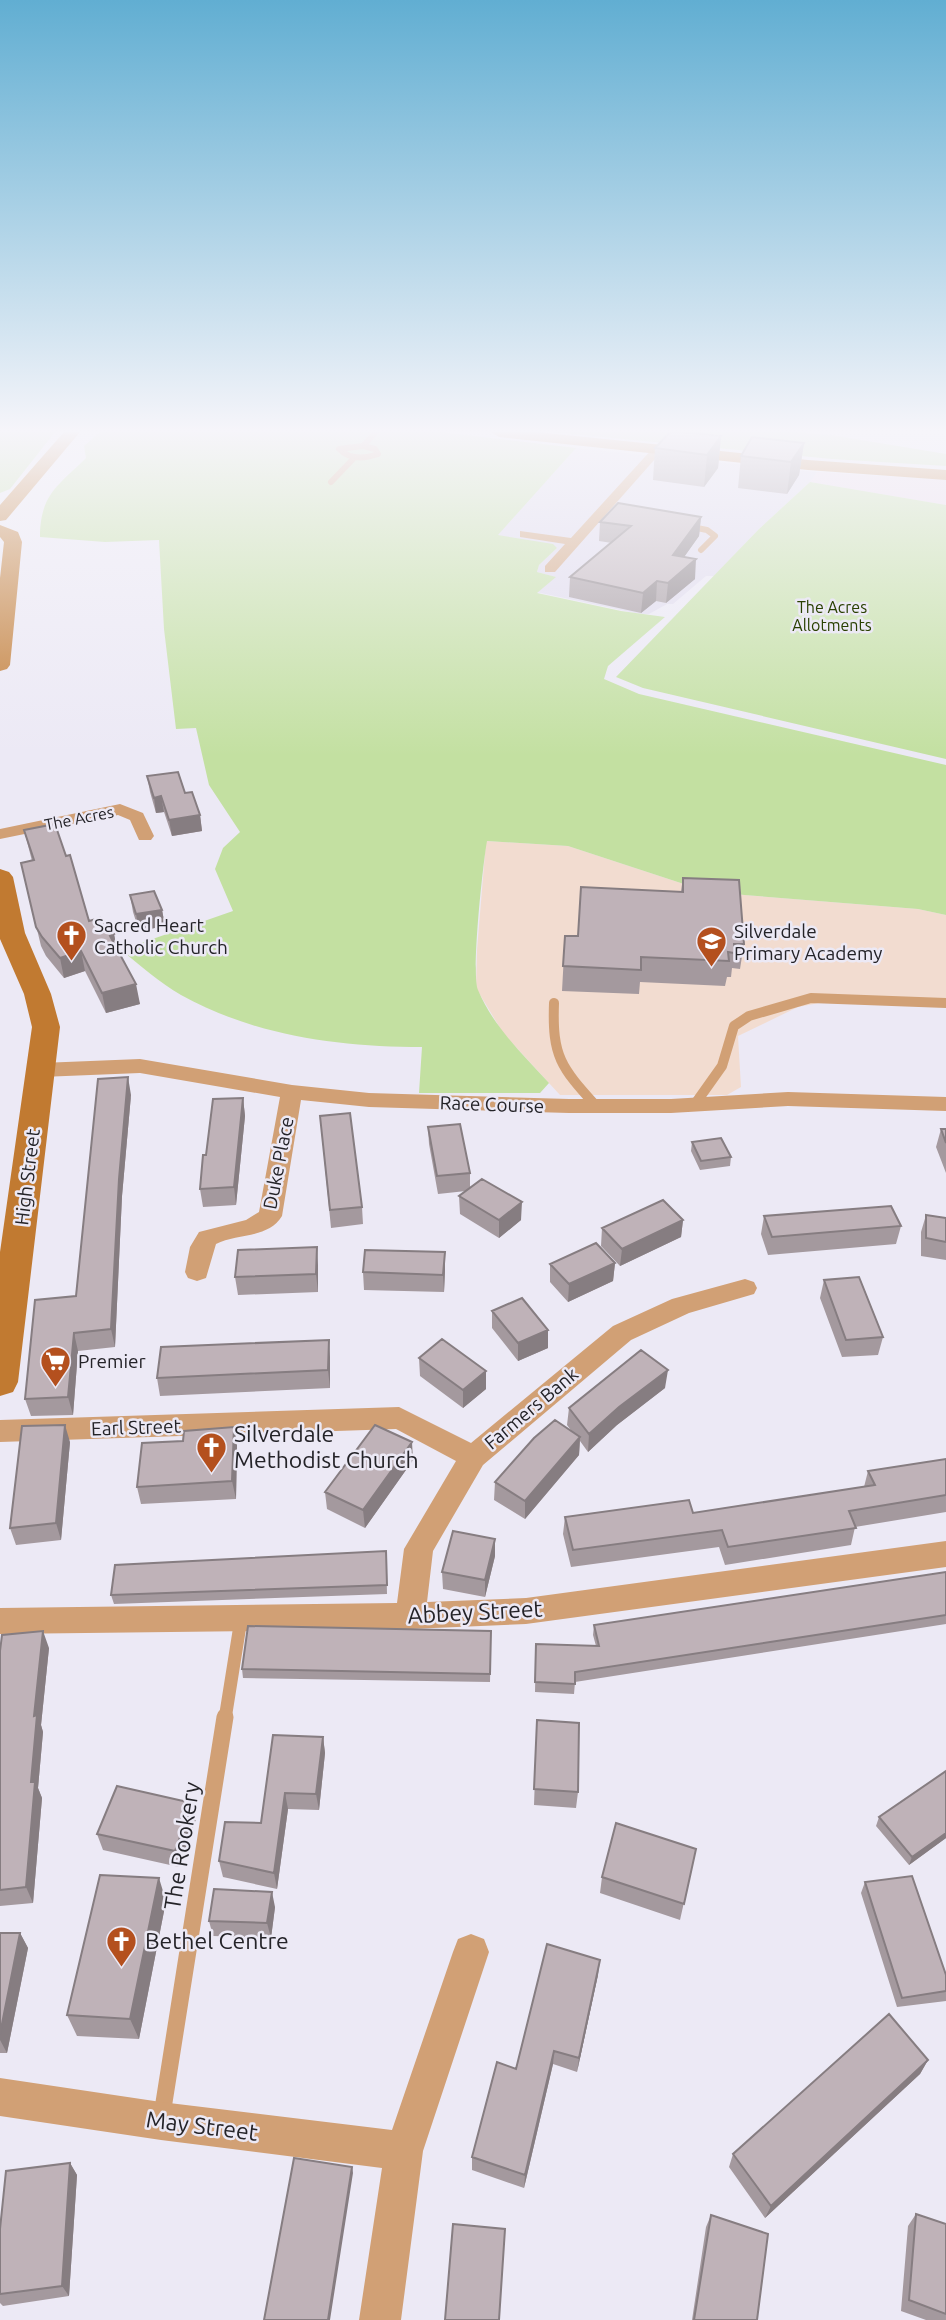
<svg xmlns="http://www.w3.org/2000/svg" width="946" height="2320" font-family="Ubuntu,sans-serif">
<rect width="100%" height="100%" fill="#ece9f5"/>
<!-- commercial -->
<path fill="#eddaea" d="M817,472l129,8v25l-136,-23z"/>
<!-- built -->
<path fill="#dfdaed" d="M576,448l77,8 164,16 -7,10 -51,47 -45,47h-8l-33,28h-6l-18,10h-9l-104,-22 19,-15 -18,-5 2,-7 18,-17 -60,-13z"/>
<!-- education -->
<path fill="#f2dcd0" d="M486,841l82,5 128,42 48,7 174,14 28,6v84l-90,-3 -58,11 -60,29 3,51 -14,8h-167l-57,-62 -27,-45 1,-38z"/>
<!-- green -->
<path fill="#c3e0a1" d="M0,432h55l-45,57 -10,4z
M100,432h341l135,16 -78,87 55,9 4,4 -18,17 -2,7 19,5 -19,16 84,18 44,6 -57,49 -4,13 35,15 307,71v150l-28,-6 -174,-14 -48,-7 -128,-42 -81,-5c-4,22 -16,133 -9,149 15,36 45,65 71,93l-9,10h-121l3,-46c-83,0 -167,-11 -241,-52 -21,-12 -41,-30 -60,-45l112,-39 -18,-42 8,-21 17,-16 -31,-47 -13,-57 -20,1 -12,-100 -5,-89 -54,2 -65,-5c0,-43 19,-52 46,-79l-2,-12z
M550,432h244l37,3 115,19v12l-114,-7z
M810,482l136,23v254l-303,-71 -27,-11 143,-148z"/>
<g fill="none" stroke-linecap="round" stroke-linejoin="round">
<!-- lane-far3 -->
<path stroke="#d1a075" stroke-width="6" d="M363,446l12,3 3,5c-14,5 -28,6 -39,-5z
M363,446l13,-14
M331,482l23,-24
M687,526l20,4 8,6 -14,14"/>
<!-- lane-far2 -->
<path stroke="#d1a075" stroke-width="10" d="M554,1003c-2,54 7,64 42,103
M695,1104l27,-38 12,-40 15,-10 62,-18 135,5"/>
<!-- lane-far1 -->
<path stroke="#d1a075" stroke-width="13" d="M225,1719l16,-100"/>
<!-- lane -->
<path stroke="#d1a075" stroke-width="17" d="M162,2115l63,-398"/>
<!-- street -->
<path fill="#d1a075" fill-rule="evenodd" d="M653,448l10,2 -108,122h-10v-6l20,-22 -45,-7v-6l51,7z
M120,804l23,9 11,23 -3,4h-12l-9,-20 -12,-5 -118,24v-10z
M140,1059l152,26 77,8 200,6h102l117,-7 158,5v14l-158,-5 -117,7h-102l-200,-6 -68,-7 -19,116c-14,23 -45,17 -66,28l-10,34 -9,3 -9,-3 -3,-6 5,-25 9,-15 47,-12 13,-8 21,-115 -140,-24 -99,4 -8,-2 -3,-5 3,-5 8,-2z
M745,1279l9,3 3,6 -3,6 -65,19 -58,27 -148,125 -50,86 -6,51 99,-4 420,-57v26l-420,57 -116,5 -410,5v-26l397,-5 7,-54 52,-88 -60,-32 -396,13v-22l399,-13 72,36 142,-117 59,-27z
M471,1934l13,5 5,13 -66,199 -22,169h-42l23,-152 -221,-28 -161,-24v-38l161,24 231,28 61,-178 5,-13z"/>
<!-- secondary -->
<path fill="#c17a31" fill-rule="evenodd" d="M64,432h16l-74,88 -6,1v-16z
M491,432h46l271,28 138,10v10l-138,-10 -309,-33z
M0,525l18,7 4,10 -12,123 -3,4 -7,2v-93l4,-36 -4,-5z
M0,869l9,3 4,5 12,56 26,61 9,33 -42,355 -5,10 -13,4v-144l32,-225 -8,-33 -24,-55z"/>
</g>
<!-- wall -->
<path fill="#a4999e" d="M721,436l-3,32 -14,19 -51,-7 2,-32z
M804,443l-5,32 -12,19 -49,-6 3,-32z
M701,517l-2,19 -15,21 11,22 -29,24 -10,-2 -15,12 -72,-16 1,-20 42,-34 -13,-2 1,-19z
M147,776l38,17 15,22 2,16 -30,5 -8,-24 -8,1 -6,-21z
M24,830l65,91 25,13 2,13 24,57 -34,9 -21,-42 -21,7 -18,-22 -5,-10 -20,-83 11,-2z
M683,878l61,66 -4,25 -8,-1 -1,9h-4l-2,9 -85,-4 -1,12 -77,-3 3,-55h13l103,-45z
M130,895l32,15 3,16 -26,5 -6,-19z
M131,1095l-9,101 -7,151 -37,4 -5,64 -42,1 -6,-17 51,-103z
M243,1098l2,18 -9,89 -33,2 -3,-18 6,-34z
M320,1116l42,91 1,17 -32,4z
M428,1127l42,46v15l51,32 -22,18 -39,-24 -1,-18 7,-5 -28,3 -9,-50z
M941,1129h5v44l-10,-26z
M692,1142l39,15 -1,9 -30,4 -9,-19z
M926,1215l20,3v42l-25,-4v-24z
M764,1216l137,10 -5,18 -128,11 -7,-21z
M683,1220l-2,17 -61,29 -19,-20 1,-18z
M615,1263l-2,18 -45,21 -18,-20v-18z
M318,1265v27l-80,3 -3,-18z
M445,1270l-1,22 -80,-2 -1,-18z
M824,1280l59,57 -5,18 -36,2 -22,-59z
M492,1311l56,19v18l-30,13 -26,-33z
M330,1357v31l-170,8 -3,-18z
M419,1358l67,13v18l-23,19 -43,-32z
M665,1388l-48,37 -29,27 -8,-11 -1,14 -54,64 -31,-19 1,-18 78,-49 -6,-8 2,-17z
M234,1427l3,18 -1,54 -95,5 -4,-17 46,-46z
M70,1442l-9,98 -45,5 -6,-17z
M946,1459v53l-91,15 -4,18 -126,20 -6,-18 -148,20 -8,-33 2,-17 128,-4 171,-26 4,-16z
M413,1460l-48,68 -38,-19 -2,-17z
M495,1539v17l-10,41 -42,-8 -1,-17z
M386,1551l1,43 -273,10 -3,-9z
M946,1572v52l-371,58 -1,12 -39,-2 1,-48 60,2 -3,-11 1,-10z
M491,1631l-1,51 -247,-4 -1,-9z
M49,1648l-8,77 2,7 -5,56 4,10 -9,105 -33,3v-255z
M537,1720l41,72 -2,16 -42,-3z
M323,1737l2,16 -6,57 -31,-1 -11,80 -54,-12 -4,-16 42,-38z
M192,1803l4,16 -17,48 -76,-17 -6,-16z
M879,1817l67,21 -37,27 -33,-39z
M696,1849l-16,71 -80,-27 2,-16z
M865,1882l81,93v26l-49,6 -36,-114z
M166,1901l-27,138 -62,-3 -10,-21z
M275,1907l-4,31 -58,-2 -4,-15z
M0,1933h20l8,15 -21,105h-7z
M598,1975l-21,97 -24,-8 -29,124 -52,-18v-13l44,-88z
M928,2060l-8,14 -155,144 -36,-51 4,-13z
M70,2163l7,12 -8,121 -66,10 -3,-3v-74z
M916,2214l30,10v96h-20l-25,-9 7,-85z
M711,2215l46,105h-65l14,-93z"/>
<!-- shaded-wall -->
<path fill="#867d81" d="M721,436l-3,32 -14,19 3,-32z
M804,443l-5,32 -12,19 4,-32z
M701,517l-2,19 -27,38 1,-19z
M696,559l-1,20 -29,24 2,-20z
M657,581l-1,20 -15,12 2,-20z
M161,796l3,16 -8,1 -2,-15z
M200,815l2,16 -30,5 -3,-16z
M162,910l3,16 -26,5 -3,-17z
M114,934l4,20 -8,-18z
M81,951l4,20 -21,7 -4,-20z
M136,984l4,20 -34,9 -4,-20z
M128,1077l3,18 -9,101 -7,151 -4,-18 8,-150z
M243,1098l2,18 -9,89 -2,-18z
M522,1202l-1,18 -22,18v-18z
M683,1220l-2,17 -61,29 2,-17z
M317,1247l1,18v27l-2,-18z
M445,1252v18l-1,22 -1,-17z
M615,1263l-2,18 -45,21 1,-18z
M548,1330v18l-30,13v-18z
M74,1333l4,18 -5,64 -5,-18z
M329,1340l1,17v31l-2,-18z
M668,1370l-3,18 -48,37 -29,27 1,-18 30,-27z
M486,1371v18l-23,19v-18z
M65,1425l5,17 -9,98 -5,-17z
M234,1427l3,18 -1,54 -4,-18z
M580,1437l-1,18 -54,64v-18z
M412,1442l1,18 -48,68 -2,-18z
M495,1539v17l-10,41v-17z
M43,1631l6,17 -8,77 2,7 -5,56 4,10 -9,105 -7,-16 8,-171z
M323,1737l2,16 -6,57 -3,-16z
M285,1793l3,16 -11,80 -3,-16z
M192,1803l4,16 -17,48 -4,-16z
M946,1833v5l-37,27 3,-8z
M159,1878l7,23 -27,138 -9,-20z
M272,1892l3,15 -4,31 -4,-15z
M20,1933l8,15 -21,105 -7,-13v-6z
M600,1960l-2,15 -21,97 2,-14z
M554,2051l-1,13 -29,124 1,-13z
M928,2060l-8,14 -155,144 6,-12z
M70,2163l7,12 -8,121 -7,-10z
M352,2167l1,6 -23,147h-2z"/>
<!-- building -->
<path fill="#bfb2b8" stroke="#867d81" stroke-width="2" d="M670,432h12l39,4 -14,19 -52,-7z
M752,437l52,6 -13,19 -50,-6z
M618,503l83,14 -28,38 23,4 -28,24 -11,-2 -14,12 -73,-16 61,-51 -31,-4z
M178,772l7,21 7,-1 8,23 -31,5 -8,-24 -7,2 -7,-22z
M55,824l11,32 4,-1 19,66 11,-3 14,16 -4,2 26,48 -34,9 -21,-42 -21,7 -18,-21 -6,-10 -15,-64 13,-3 -10,-30z
M683,878l56,2 5,64h-10v9l-6,-1 1,9 -88,-4v13l-78,-4 2,-30h13l3,-49 102,5z
M154,891l8,19 -26,4 -6,-19z
M128,1077l-9,102 -8,150 -37,4 -6,64 -43,2 10,-99 41,-4 22,-217z
M243,1098l-9,89 -34,2 3,-34h3l7,-56z
M350,1113l12,94 -32,3 -10,-94z
M460,1124l10,49 -33,3 -9,-49z
M941,1129h5v14z
M721,1138l10,19 -30,4 -9,-19z
M482,1179l40,23 -23,18 -40,-24z
M663,1200l20,20 -61,29 -20,-21z
M891,1206l10,20 -129,11 -8,-21z
M926,1215l20,3v24l-20,-4z
M596,1243l19,20 -46,21 -19,-20z
M317,1247l-1,27 -81,3 3,-27z
M365,1250l80,2 -2,23 -80,-3z
M859,1277l24,60 -37,3 -22,-60z
M522,1298l26,32 -30,13 -26,-32z
M442,1339l44,32 -23,19 -44,-32z
M329,1340l-1,30 -171,8 4,-31z
M641,1350l27,20 -49,37 -30,27 -20,-26z
M555,1420l25,17 -55,64 -30,-19 39,-44z
M65,1425l-9,98 -46,5 12,-102z
M375,1425l37,17 -49,68 -38,-18z
M234,1427l-2,54 -95,6 5,-44 41,-2 1,-10z
M946,1459v36l-97,16 7,17 -128,19 -6,-17 -149,20 -8,-33 124,-17 4,13 182,-28 -7,-14z
M453,1531l42,8 -10,41 -43,-8z
M386,1551l1,34 -276,10 4,-30z
M946,1572v43l-371,57v12l-40,-2 1,-38 63,2 -5,-21z
M248,1626l243,5 -1,43 -248,-5z
M43,1631l-9,85 3,-1 -6,67h4l-9,105 -26,3v-239l2,-16z
M537,1720l42,3 -1,69 -44,-3z
M273,1735l50,2 -7,57 -31,-1 -11,80 -55,-12 6,-39 36,1z
M946,1771v62l-34,24 -33,-40z
M117,1786l75,17 -17,48 -78,-17z
M616,1823l80,26 -12,55 -82,-27z
M100,1875l59,3 -29,141 -63,-4z
M912,1876l34,99v16l-44,7 -37,-116z
M214,1889l58,3 -5,31 -58,-2z
M0,1933h20l-20,101z
M547,1944l53,16 -21,98 -25,-7 -29,124 -53,-18 25,-95 19,7z
M889,2014l39,46 -157,146 -38,-52z
M294,2158l58,9 -24,153h-64z
M70,2163l-8,123 -62,8v-65l6,-58z
M916,2214l30,10v90l-37,-14z
M711,2215l57,19 -11,86h-63z
M453,2224l52,5 -6,91h-54z"/>
<!-- sky -->
<linearGradient id="sky" x2="0" y2="1"><stop stop-color="#61aed2"/><stop offset="0.57" stop-color="#f6f5fa"/><stop offset="1" stop-color="#f6f5fa" stop-opacity="0"/></linearGradient>
<rect width="946" height="756" fill="url(#sky)"/>
<!-- icons -->
<defs>
<symbol id="church-pin" viewBox="-11 -11 22 30"><path d="M0 17L-7.5 6A9.5 9.5 0 1 1 7.5 6Z" fill="#b4501e" stroke="#ece9f5"/><path d="M-1.2-6h2.4v3.5h3.3v2.4h-3.3V6h-2.4V-.1h-3.3v-2.4h3.3Z" fill="#fff"/></symbol>
<symbol id="school-pin" viewBox="-11 -11 22 30"><path d="M0 17L-7.5 6A9.5 9.5 0 1 1 7.5 6Z" fill="#b4501e" stroke="#ece9f5"/><path d="M0-5L7-2L0 1L-7-2ZM-4 1L0 2.5L4 1V4Q0 6-4 4Z" fill="#fff"/></symbol>
<symbol id="supermarket-pin" viewBox="-11 -11 22 30"><path d="M0 17L-7.5 6A9.5 9.5 0 1 1 7.5 6Z" fill="#b4501e" stroke="#ece9f5"/><path d="M-6-5.5h2.5l.6 2H6L4.5 2H-2.5L-4.4-4H-6ZM-1.5 3.2a1.3 1.3 0 1 0 .1 0ZM3 3.2a1.3 1.3 0 1 0 .1 0Z" fill="#fff"/></symbol>
</defs>
<g fill-rule="evenodd">
<use href="#church-pin" x="54" y="918" width="35" height="47"/>
<use href="#school-pin" x="694" y="924" width="35" height="47"/>
<use href="#supermarket-pin" x="38" y="1344" width="35" height="47"/>
<use href="#church-pin" x="194" y="1430" width="35" height="47"/>
<use href="#church-pin" x="104" y="1924" width="35" height="47"/>
</g>
<g text-anchor="middle" stroke-width="5" stroke-linejoin="round" paint-order="stroke">
<!-- far-park labels -->
<g font-size="16" fill="#294000" stroke="#ece9f5">
<text x="832" y="613">The Acres<tspan x="832" dy="18">Allotments</tspan></text>
</g>
<!-- far-street labels -->
<g font-size="16" fill="#242328" stroke="#ece9f5">
<text transform="translate(79 818) rotate(-11)" y="6">The Acres</text>
</g>
<!-- poi labels -->
<g font-size="19" fill="#242328" stroke="#ece9f5" text-anchor="start">
<text x="94" y="932">Sacred Heart<tspan x="94" dy="22">Catholic Church</tspan></text>
<text x="734" y="938">Silverdale<tspan x="734" dy="22">Primary Academy</tspan></text>
<text x="78" y="1368">Premier</text>
</g>
<!-- street labels -->
<g font-size="19" fill="#242328" stroke="#ece9f5">
<text transform="translate(492 1104) rotate(2)" y="7">Race Course</text>
<text transform="translate(278 1163) rotate(-79)" y="7">Duke Place</text>
<text transform="translate(27 1177) rotate(-83)" y="7">High Street</text>
<text transform="translate(531 1408) rotate(-40)" y="7">Farmers Bank</text>
<text transform="translate(136 1427) rotate(-2)" y="7">Earl Street</text>
</g>
<!-- near-poi labels -->
<g font-size="23" fill="#242328" stroke="#ece9f5" text-anchor="start">
<text x="234" y="1442">Silverdale<tspan x="234" dy="26">Methodist Church</tspan></text>
<text x="145" y="1949">Bethel Centre</text>
</g>
<!-- near-street labels -->
<g font-size="23" fill="#242328" stroke="#ece9f5">
<text transform="translate(475 1612) rotate(-3)" y="8">Abbey Street</text>
<text transform="translate(182 1846) rotate(-81)" y="8">The Rookery</text>
<text transform="translate(202 2126) rotate(7)" y="8">May Street</text>
</g>
</g>
</svg>
